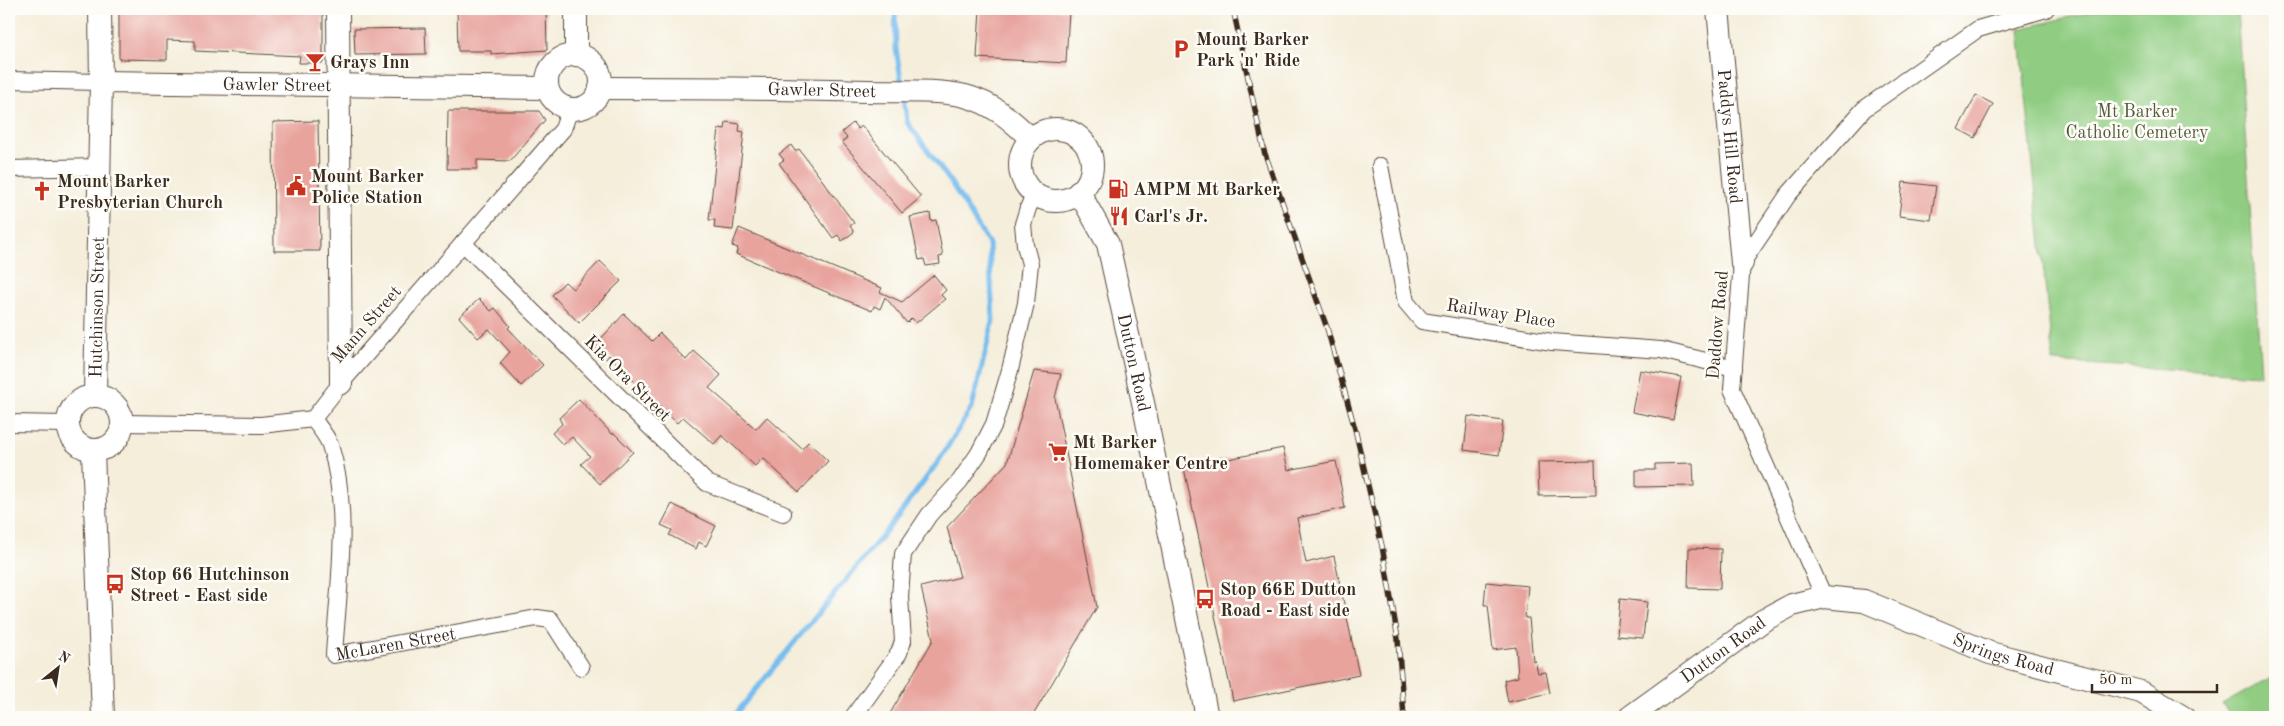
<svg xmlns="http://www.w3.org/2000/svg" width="2284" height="726" font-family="'Old Standard TT',serif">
<rect width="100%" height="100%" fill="#fdfcf7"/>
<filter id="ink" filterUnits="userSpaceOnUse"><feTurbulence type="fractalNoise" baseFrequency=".02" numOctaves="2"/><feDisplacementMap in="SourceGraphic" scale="10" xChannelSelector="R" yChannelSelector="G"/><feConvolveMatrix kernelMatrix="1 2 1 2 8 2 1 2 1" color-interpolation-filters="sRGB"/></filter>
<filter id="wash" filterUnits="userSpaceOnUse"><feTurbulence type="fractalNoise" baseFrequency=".0096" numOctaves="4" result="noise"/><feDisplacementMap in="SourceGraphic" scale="20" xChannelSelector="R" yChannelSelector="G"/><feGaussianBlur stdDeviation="1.12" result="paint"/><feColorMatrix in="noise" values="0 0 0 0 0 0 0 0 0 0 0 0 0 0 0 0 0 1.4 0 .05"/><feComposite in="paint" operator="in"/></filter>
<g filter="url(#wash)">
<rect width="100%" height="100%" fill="#f5eedb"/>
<!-- green -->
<path fill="#90cd82" stroke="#667c50" d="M2103,9h134l24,366 -208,-13 -34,-333z
M2275,675v42h-42l-11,-12z"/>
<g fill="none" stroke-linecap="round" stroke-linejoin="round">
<!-- stream -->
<path stroke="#78beef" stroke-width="5" d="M895,9l1,40 6,36
M733,717l163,-198 44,-60 32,-52 21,-86 -4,-77 -39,-63 -43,-59 -3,-26"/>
</g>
<g id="blocks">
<!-- building -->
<path fill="#e8a39d" d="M119,9h204v54h-24l1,-7 -105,-5v-10l-28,-1v20l-48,-1z
M457,9h89l1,41 -56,4v-3h-33z
M980,9l89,1 -3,53 -89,-5z
M425,28l1,26 -71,1 -1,-26z
M1976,95l17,9 -18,34 -17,-9z
M448,111h91l6,9 -35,41 -33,-1v9h-30z
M318,121l2,130h-46l-1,-129z
M726,122l14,2 -1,7 5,1 -11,98 -19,-2 1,-8h-6l10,-92 6,1z
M853,123l5,6 4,-3 59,71 -19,16 -60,-71 5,-4 -5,-6z
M791,145l4,6 4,-2 55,74 -4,3 4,6 -12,9 -4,-6 -5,3 -54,-75 5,-3 -5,-6z
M1903,182l33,4 -5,34 -32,-4z
M930,213l1,8 5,-1 7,36 -4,1 1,7 -14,2 -2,-7 -5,1 -9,-43z
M739,228l143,60 -2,4 22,10 32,-27 12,15 -5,5 4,4 -29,24 -4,-5 -5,5 -22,-26 -5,12 -6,-3 -2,5 -136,-57 2,-6 -6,-2z
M600,261l21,20 -42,42 -27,-28 13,-13 8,7z
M479,299l12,12 4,-3 15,18 -2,2 35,37 -22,21 -21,-23 10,-11 -21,-23 -11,9 -19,-21z
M624,314l28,27 8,-8 26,27 8,-9 27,24 -12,13 47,41 11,-12 35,32 6,-7 20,19 -29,31 -36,-34 -8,8 -33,-31 -8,9 -31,-27 -6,6 -27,-25 -41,-43 -3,4 -13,-12z
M1640,370l41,7 -8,43 -41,-8z
M1034,371l27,3 -6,24 42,209 -65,110h-144l45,-77 -12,-53 39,-10 -13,-50 60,-64z
M579,399l33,35 2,-1 19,19 -33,32 -19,-20 9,-8 -18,-19 -9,8 -11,-12 10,-9 -3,-6z
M1468,416l35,5 -4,34 -35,-5z
M1283,448l5,22 48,-9 9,47 -48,10 9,45 28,-7 25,119 -126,26 -49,-233z
M1595,461l1,34 -57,1 -1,-34z
M1693,463l1,23 -58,1v-17h19v-6z
M672,504l44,22 -10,20 -7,-4 -3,7 -27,-14 3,-5 -11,-5z
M1689,548l32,1 -1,40 -32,-1z
M1486,582l42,4 -3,32h4l4,43 2,-1 3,13 8,-1 4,21 -42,9 -4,-22 14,-3 -2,-30 -23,3 -5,-45h-4z
M1620,599l27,3 -4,36 -26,-2z"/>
</g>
</g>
<g filter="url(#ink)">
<use href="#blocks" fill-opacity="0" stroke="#57473a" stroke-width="1"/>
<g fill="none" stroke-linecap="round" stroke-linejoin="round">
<defs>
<g id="street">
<path d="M9,80l92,2"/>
<path d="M1380,166l26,136 16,19 130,21 109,8 73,18"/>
<path d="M9,169l90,-2"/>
<path d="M463,243l244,240 76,30"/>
<path id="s1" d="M313,419c6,8 14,17 17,26 21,65 8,143 4,210l203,-37 14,2 30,47"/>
<path d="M9,423l59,1"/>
<path d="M122,423l139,2 52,-6 28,-36 222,-254 7,-20"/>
<path d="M1824,597l-92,-208 10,-126 46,-68 76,-86 114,-80 68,-20"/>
<path d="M853,717l46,-64 4,-12 -3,-44 3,-43 26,-39 31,-34 19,-28 15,-29 16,-54 16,-67 4,-39 -5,-19 -2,-21 5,-16 7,-14"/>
</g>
<g id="secondary">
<path d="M338,9l3,374"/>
<path d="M576,9v46"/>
<path id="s2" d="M1718,9l24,254"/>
<circle cx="574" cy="82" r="27"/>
<path id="s3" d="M101,82l446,6"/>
<path id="s4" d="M600,88c89,0 178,0 267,3 29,1 70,-2 98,5 27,7 47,24 66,43"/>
<circle cx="1056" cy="165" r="36"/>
<path id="s5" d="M1079,192l29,52 36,163 63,310"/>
<circle cx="95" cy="423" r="27"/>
<path id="s6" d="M95,396l6,-314 -1,-73"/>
<path d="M93,451l10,266"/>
<path id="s7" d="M1630,717l134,-97 28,-15 32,-8 40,4 126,52 151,39 42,25"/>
</g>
</defs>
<!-- street casing -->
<use href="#street" stroke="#57473a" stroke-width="18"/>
<!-- secondary casing -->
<use href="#secondary" stroke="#57473a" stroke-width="24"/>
<!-- street -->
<use href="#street" stroke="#fff" stroke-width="16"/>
<!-- secondary -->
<use href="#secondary" stroke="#fff" stroke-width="22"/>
<defs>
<path id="rail" d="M1233,9l31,142 63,177 28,101 27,117 16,93 6,78"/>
</defs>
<!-- rail casing -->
<use href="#rail" stroke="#3b2a1e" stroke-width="5.5"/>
<!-- rail -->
<use href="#rail" stroke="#fdfcf7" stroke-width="4" stroke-dasharray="11" stroke-linecap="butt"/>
</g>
</g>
<!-- icons -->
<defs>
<symbol id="parking-bare" viewBox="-9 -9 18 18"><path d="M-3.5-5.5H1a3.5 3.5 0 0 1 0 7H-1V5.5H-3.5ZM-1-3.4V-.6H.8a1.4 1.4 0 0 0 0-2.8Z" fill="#c8321e" stroke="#fdfcf7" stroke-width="2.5" paint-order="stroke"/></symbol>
<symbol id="bar-bare" viewBox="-9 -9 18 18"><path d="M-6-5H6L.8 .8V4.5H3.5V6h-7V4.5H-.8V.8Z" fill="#c8321e" stroke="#fdfcf7" stroke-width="2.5" paint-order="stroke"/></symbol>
<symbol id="civic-bare" viewBox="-9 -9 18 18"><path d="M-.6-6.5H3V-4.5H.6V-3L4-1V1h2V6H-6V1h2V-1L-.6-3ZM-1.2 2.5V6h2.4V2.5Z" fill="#c8321e" stroke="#fdfcf7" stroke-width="2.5" paint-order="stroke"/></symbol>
<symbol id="fuel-bare" viewBox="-9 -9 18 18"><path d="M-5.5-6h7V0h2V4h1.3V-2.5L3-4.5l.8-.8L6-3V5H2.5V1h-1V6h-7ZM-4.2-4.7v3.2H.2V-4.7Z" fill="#c8321e" stroke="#fdfcf7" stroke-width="2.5" paint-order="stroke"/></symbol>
<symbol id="church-bare" viewBox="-9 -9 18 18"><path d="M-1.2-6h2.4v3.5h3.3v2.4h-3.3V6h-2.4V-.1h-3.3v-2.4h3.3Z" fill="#c8321e" stroke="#fdfcf7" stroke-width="2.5" paint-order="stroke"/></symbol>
<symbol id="restaurant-bare" viewBox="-9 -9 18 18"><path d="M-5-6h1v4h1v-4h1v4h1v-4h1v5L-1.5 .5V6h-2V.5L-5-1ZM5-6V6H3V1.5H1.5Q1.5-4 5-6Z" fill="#c8321e" stroke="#fdfcf7" stroke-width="2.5" paint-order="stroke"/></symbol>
<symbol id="supermarket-bare" viewBox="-9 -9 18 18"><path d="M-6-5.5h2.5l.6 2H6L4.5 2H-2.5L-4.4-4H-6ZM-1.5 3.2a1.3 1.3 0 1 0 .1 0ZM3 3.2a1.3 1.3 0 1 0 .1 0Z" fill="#c8321e" stroke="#fdfcf7" stroke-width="2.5" paint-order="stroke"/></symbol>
<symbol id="bus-bare" viewBox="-9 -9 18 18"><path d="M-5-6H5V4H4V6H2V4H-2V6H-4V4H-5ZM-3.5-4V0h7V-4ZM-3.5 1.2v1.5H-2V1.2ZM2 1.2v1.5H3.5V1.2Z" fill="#c8321e" stroke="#fdfcf7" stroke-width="2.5" paint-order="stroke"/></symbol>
</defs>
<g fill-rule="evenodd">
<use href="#parking-bare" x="1167" y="35" width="28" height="28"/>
<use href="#bar-bare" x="301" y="48" width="28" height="28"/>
<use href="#civic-bare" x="282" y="172" width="28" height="28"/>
<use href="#fuel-bare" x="1104" y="175" width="28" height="28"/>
<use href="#church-bare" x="28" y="177" width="28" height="28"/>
<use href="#restaurant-bare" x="1105" y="202" width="28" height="28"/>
<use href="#supermarket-bare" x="1044" y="438" width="28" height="28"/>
<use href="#bus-bare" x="101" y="570" width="28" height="28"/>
<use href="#bus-bare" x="1191" y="585" width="28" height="28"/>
</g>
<g text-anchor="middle" stroke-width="5" stroke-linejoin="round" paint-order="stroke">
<!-- poi labels -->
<g font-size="18" font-weight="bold" fill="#3b2a1e" stroke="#fdfcf7" text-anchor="start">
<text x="1196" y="45">Mount Barker<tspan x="1196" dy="21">Park 'n' Ride</tspan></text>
<text x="330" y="68">Grays Inn</text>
<text x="311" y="182">Mount Barker<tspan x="311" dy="21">Police Station</tspan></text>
<text x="57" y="187">Mount Barker<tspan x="57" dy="21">Presbyterian Church</tspan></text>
<text x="1133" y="195">AMPM Mt Barker</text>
<text x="1134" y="222">Carl's Jr.</text>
<text x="1073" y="448">Mt Barker<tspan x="1073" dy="21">Homemaker Centre</tspan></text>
<text x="130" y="580">Stop 66 Hutchinson<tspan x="130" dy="21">Street - East side</tspan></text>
<text x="1220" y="595">Stop 66E Dutton<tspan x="1220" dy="21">Road - East side</tspan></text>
</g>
<!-- street labels -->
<g font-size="18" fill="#3b2a1e" stroke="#fdfcf7">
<text dy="6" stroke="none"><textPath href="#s3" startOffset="176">Gawler Street</textPath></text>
<text dy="6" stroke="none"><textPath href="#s4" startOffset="222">Gawler Street</textPath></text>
<text dy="6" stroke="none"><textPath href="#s2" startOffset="128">Paddys Hill Road</textPath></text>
<text dy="6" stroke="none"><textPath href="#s6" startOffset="89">Hutchinson Street</textPath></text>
<text transform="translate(1501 313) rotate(9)" y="6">Railway Place</text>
<text transform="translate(366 324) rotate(-49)" y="6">Mann Street</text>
<text transform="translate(1717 325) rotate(-85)" y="6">Daddow Road</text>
<text dy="6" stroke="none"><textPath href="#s5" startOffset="181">Dutton Road</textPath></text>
<text transform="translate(628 378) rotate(45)" y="6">Kia Ora Street</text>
<text dy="6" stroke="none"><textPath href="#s1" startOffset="305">McLaren Street</textPath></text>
<text dy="6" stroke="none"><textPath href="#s7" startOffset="115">Dutton Road</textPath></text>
<text dy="6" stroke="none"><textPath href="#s7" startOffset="420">Springs Road</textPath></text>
</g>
<!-- park labels -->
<g font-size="18" fill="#545b3c" stroke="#fdfcf7">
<text x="2137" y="117">Mt Barker<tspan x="2137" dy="21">Catholic Cemetery</tspan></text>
</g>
</g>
<!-- margin -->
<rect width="2284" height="726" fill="none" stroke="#fdfcf7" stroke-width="30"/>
<!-- north arrow -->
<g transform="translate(58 668) rotate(30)" stroke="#fdfcf7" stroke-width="4" paint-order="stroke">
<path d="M0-4L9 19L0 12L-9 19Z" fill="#3b2a1e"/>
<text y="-8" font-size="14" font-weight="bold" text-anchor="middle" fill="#3b2a1e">N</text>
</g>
<!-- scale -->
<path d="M2092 684v8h125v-8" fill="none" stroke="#3b2a1e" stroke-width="2.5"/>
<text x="2099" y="684" font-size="15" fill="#3b2a1e" stroke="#fdfcf7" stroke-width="4" paint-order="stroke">50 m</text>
</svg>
